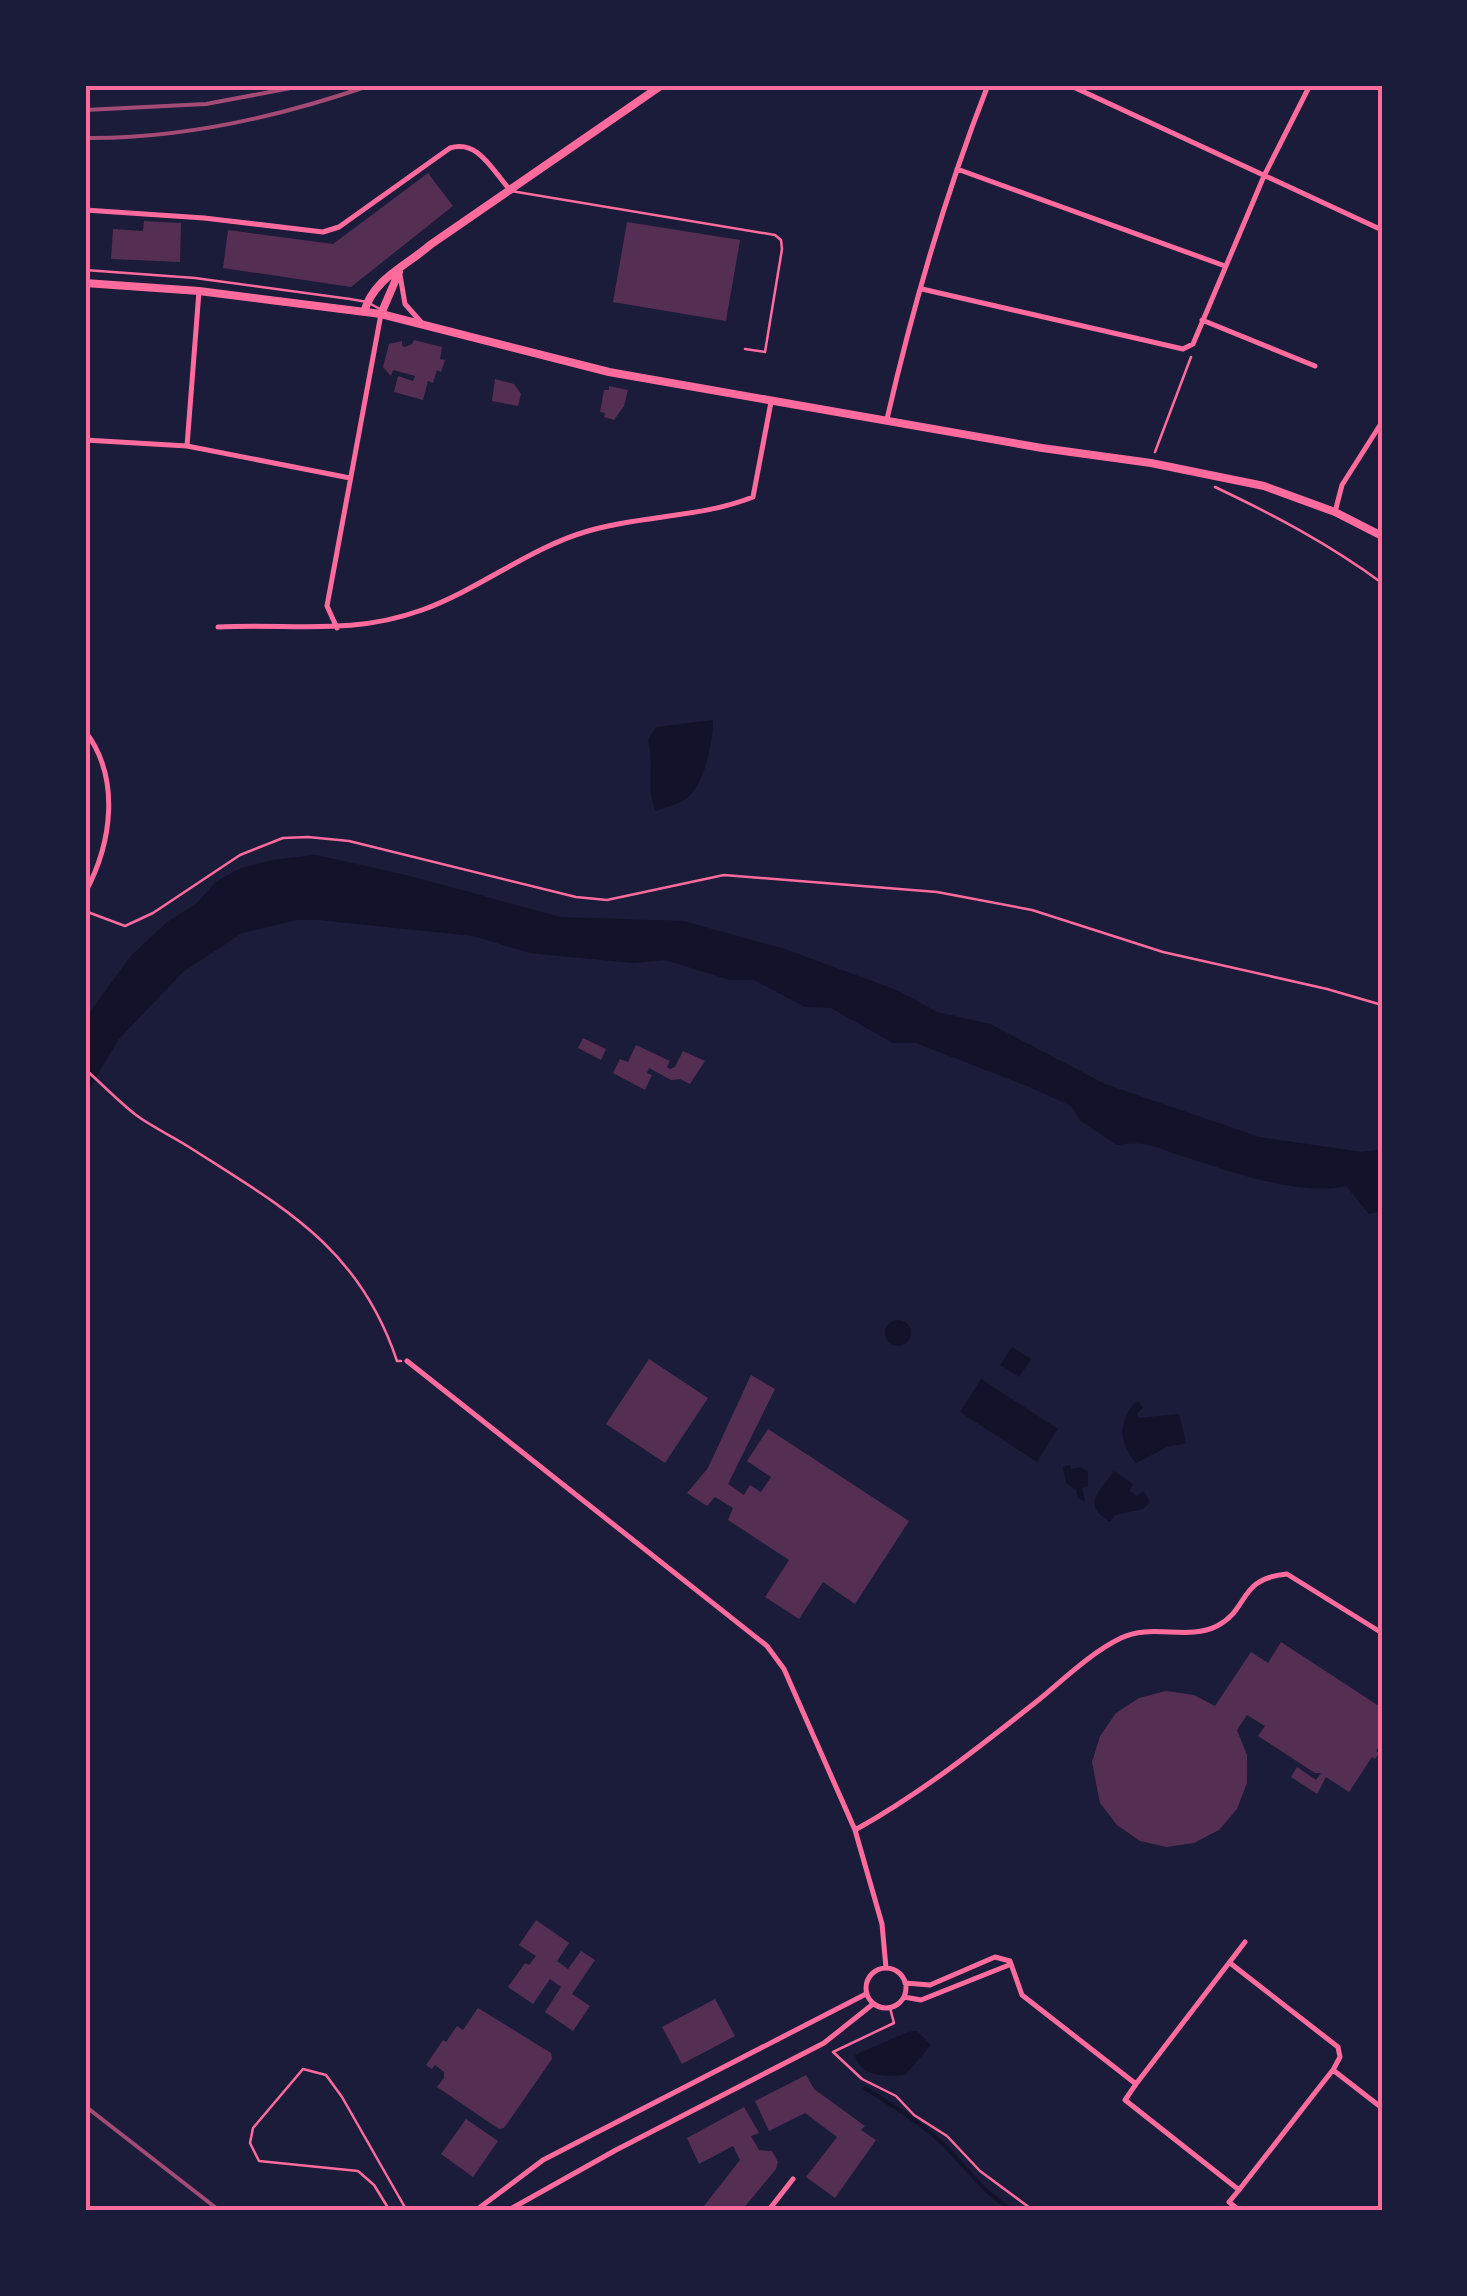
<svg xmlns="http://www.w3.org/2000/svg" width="1467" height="2296" font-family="'Public Sans',sans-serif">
<rect width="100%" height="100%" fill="#1b1b3a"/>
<!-- water -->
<path fill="#12122b" d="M713,720c0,22 -8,63 -26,78 -7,6 -22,9 -31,13 -11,-22 -1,-46 -8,-71l8,-13z
M316,855l94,21 150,41 123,4 102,28 114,42 38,21 53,12 115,60 154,53 103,15 20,-3v62l-13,3 -23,-28c-46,11 -117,-15 -161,-29 -29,-9 -36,-17 -68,-12l-36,-24 -10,-15 -44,-20 -111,-43h-23l-62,-35 -26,-1 -51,-27h-24l-65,-20 -32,3 -103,-10 -57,-17 -154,-16h-22l-55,13 -59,39 -65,68 -33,56v-77l45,-62 37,-35 29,-18 21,-23 24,-13 31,-8z
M885 1333a13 13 0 1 1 26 0a13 13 0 1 1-26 0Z
M1012,1347l19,12 -12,18 -19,-12z
M981,1379l77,50 -21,33 -77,-50z
M1139,1402l4,6 -6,5 1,5 41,-4 7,29 -19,4 -31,16c-17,-20 -18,-39 -2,-60z
M1070,1465l1,4 10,-2 7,5v14l-6,2 3,14 -7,-4 -2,-8 -10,-7 -3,-16z
M1114,1471l19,13 -4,7 8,5 7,-5 6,11 -7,7 -28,6 -5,7c-30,-19 -10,-30 4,-51z
M917,2031l14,14 -26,30c-19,2 -45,2 -50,-20l53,-23z"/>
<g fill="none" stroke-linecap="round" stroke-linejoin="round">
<!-- stream -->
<path stroke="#12122b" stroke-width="4" d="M865,2088c26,17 56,34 79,57 23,23 41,50 70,66"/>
</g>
<!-- building -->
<path fill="#542f53" d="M428,173l25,33 -102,81 -128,-19 5,-38 105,14z
M144,221l37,2 -1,39 -69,-3 2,-30 30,2z
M627,222l113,18 -14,81 -113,-19z
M414,340l28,7 -2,12 5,1 -4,12 -4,-2 -4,13 -5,-2 -5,19 -29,-8 4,-16 15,5 2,-5 -22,-6 -2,6 -8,-9 6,-23 13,-3v5l3,1 7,-3z
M495,379l19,5 7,10 -3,12 -26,-5z
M609,386l19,4 -4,16 -10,14 -10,-3 1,-4 -5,-1 4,-22h5z
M583,1038l23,11 -5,11 -23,-12z
M636,1045l34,16 -3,6 3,2 5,-2 8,-16 22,10 -15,23 -10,-5 -9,1 -22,-12 -2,5 5,2 -7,15 -32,-17 7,-14 8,3z
M649,1359l59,39 -43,65 -59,-39z
M751,1375l24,14 -47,95 16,11 6,-10 11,7 10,-15 -24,-16 21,-32 141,92 -54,83 -32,-22 -24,37 -34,-22 24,-37 -61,-40 5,-12 -18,-11 -8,9 -20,-13 21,-25z
M1281,1642l101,66v34l-6,9 3,2 -4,6 -3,-2 -23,35 -23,-15 -9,17 -26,-17 6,-10 19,13 5,-7h-6l-57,-37 7,-10 -18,-11 -10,15 10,25v28l-10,26 -18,21 -25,13 -27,4 -27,-6 -23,-16 -17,-22 -8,-41 8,-26 16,-23 23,-15 27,-7 28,4 21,11 36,-54 17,11z
M536,1920l33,23 -12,18 11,8 13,-18 14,9 -23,34 18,12 -17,25 -28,-19 16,-25 -11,-8 -17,25 -25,-17 17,-24 4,2 7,-9 -17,-11z
M715,1999l20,37 -53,28 -20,-37z
M478,2008l73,45 1,6 -48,69 -5,1 -62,-42 7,-9v-6l-9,-7 -3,4 -6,-4 17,-25 3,2 11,-16 6,4z
M806,2075l8,14 51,37 -4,4 15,10 -41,58 -29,-21 31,-40 -32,-24 -36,18 -14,-30z
M744,2107l15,26 -8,3 8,14 13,1 6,11 -2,7 -35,42h-41l40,-51 -7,-14 -34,18 -12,-26z
M466,2119l32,22 -25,36 -32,-23z"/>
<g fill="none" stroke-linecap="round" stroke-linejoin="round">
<!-- path -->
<path stroke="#ff6b9d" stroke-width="2.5" d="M1155,452l36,-95
M1215,487c59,28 114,57 167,96
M85,911l40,15 28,-13 87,-58 43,-17 25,-1 41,4 227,56 31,3 117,-25 213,17 95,18 131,42 164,37 55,16
M85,1069c17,15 33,32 51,46 16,12 36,21 53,32 95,61 170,100 208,214h4
M890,2008l4,15 -61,29 29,27 34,17 18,19 33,21 33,35 54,40"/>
<!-- service -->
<path stroke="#ff6b9d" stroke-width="2.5" d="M511,191l264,44 6,5 1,9 -17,103 -20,-3
M85,270l110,8 155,21 17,3 13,7
M390,2211l-16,-26 -16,-14 -99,-10 -9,-18 3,-15 50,-59 23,6 16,22 65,114"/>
<!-- minor -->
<path stroke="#ff6b9d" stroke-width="5" d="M1069,85l313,145
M957,169l268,97
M85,210l119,8 119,14 16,-5 111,-79c29,-9 43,24 61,43
M400,275l5,29 16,18
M922,289l261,60 10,-5 71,-168 46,-91
M1202,320l113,46
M887,419c26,-113 59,-227 101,-334
M85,440l102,6 163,32
M187,446l12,-155
M1335,512l7,-27 40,-63
M218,627c73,-4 132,9 204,-17 58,-21 107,-62 166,-79 54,-16 112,-13 165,-34l18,-95
M337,628l-10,-22 54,-292
M85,731c36,47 27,112 0,162
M407,1361l360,285 17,23 71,161 27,94 4,44
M855,1830c65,-36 123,-82 181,-128 26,-21 54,-49 85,-64 30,-15 67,3 96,-12 32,-16 21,-48 70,-52l95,59
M1230,1963l108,84 2,10 -7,13 49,38
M866 1988a20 20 0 1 1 40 0a20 20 0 1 1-40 0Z
M905,1983l25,2 65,-28 15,4 12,34 114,89 -11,16 114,90 -10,12 11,9
M904,1997l17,3 88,-35
M1136,2084l109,-142
M1239,2190l93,-119
M475,2211l68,-51 323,-166
M507,2211l109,-61 208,-107 49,-39
M768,2211l25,-32"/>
<!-- tertiary -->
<path stroke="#ff6b9d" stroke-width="8" d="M85,283l114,8 182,23 228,58 433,76 109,15 113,23 71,26 47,24
M364,312c10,-34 41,-45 66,-67l232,-160
M381,314l18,-42"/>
<!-- rail -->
<path stroke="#a44b75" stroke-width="4" d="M85,110l121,-6 101,-19
M85,138c98,1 194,-21 286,-53
M85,2106l135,105"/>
</g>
<!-- border -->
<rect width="1467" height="2296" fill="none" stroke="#1b1b3a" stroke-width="175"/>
<rect x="88" y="88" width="1292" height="2120" fill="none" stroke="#ff6b9d" stroke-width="4"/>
</svg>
